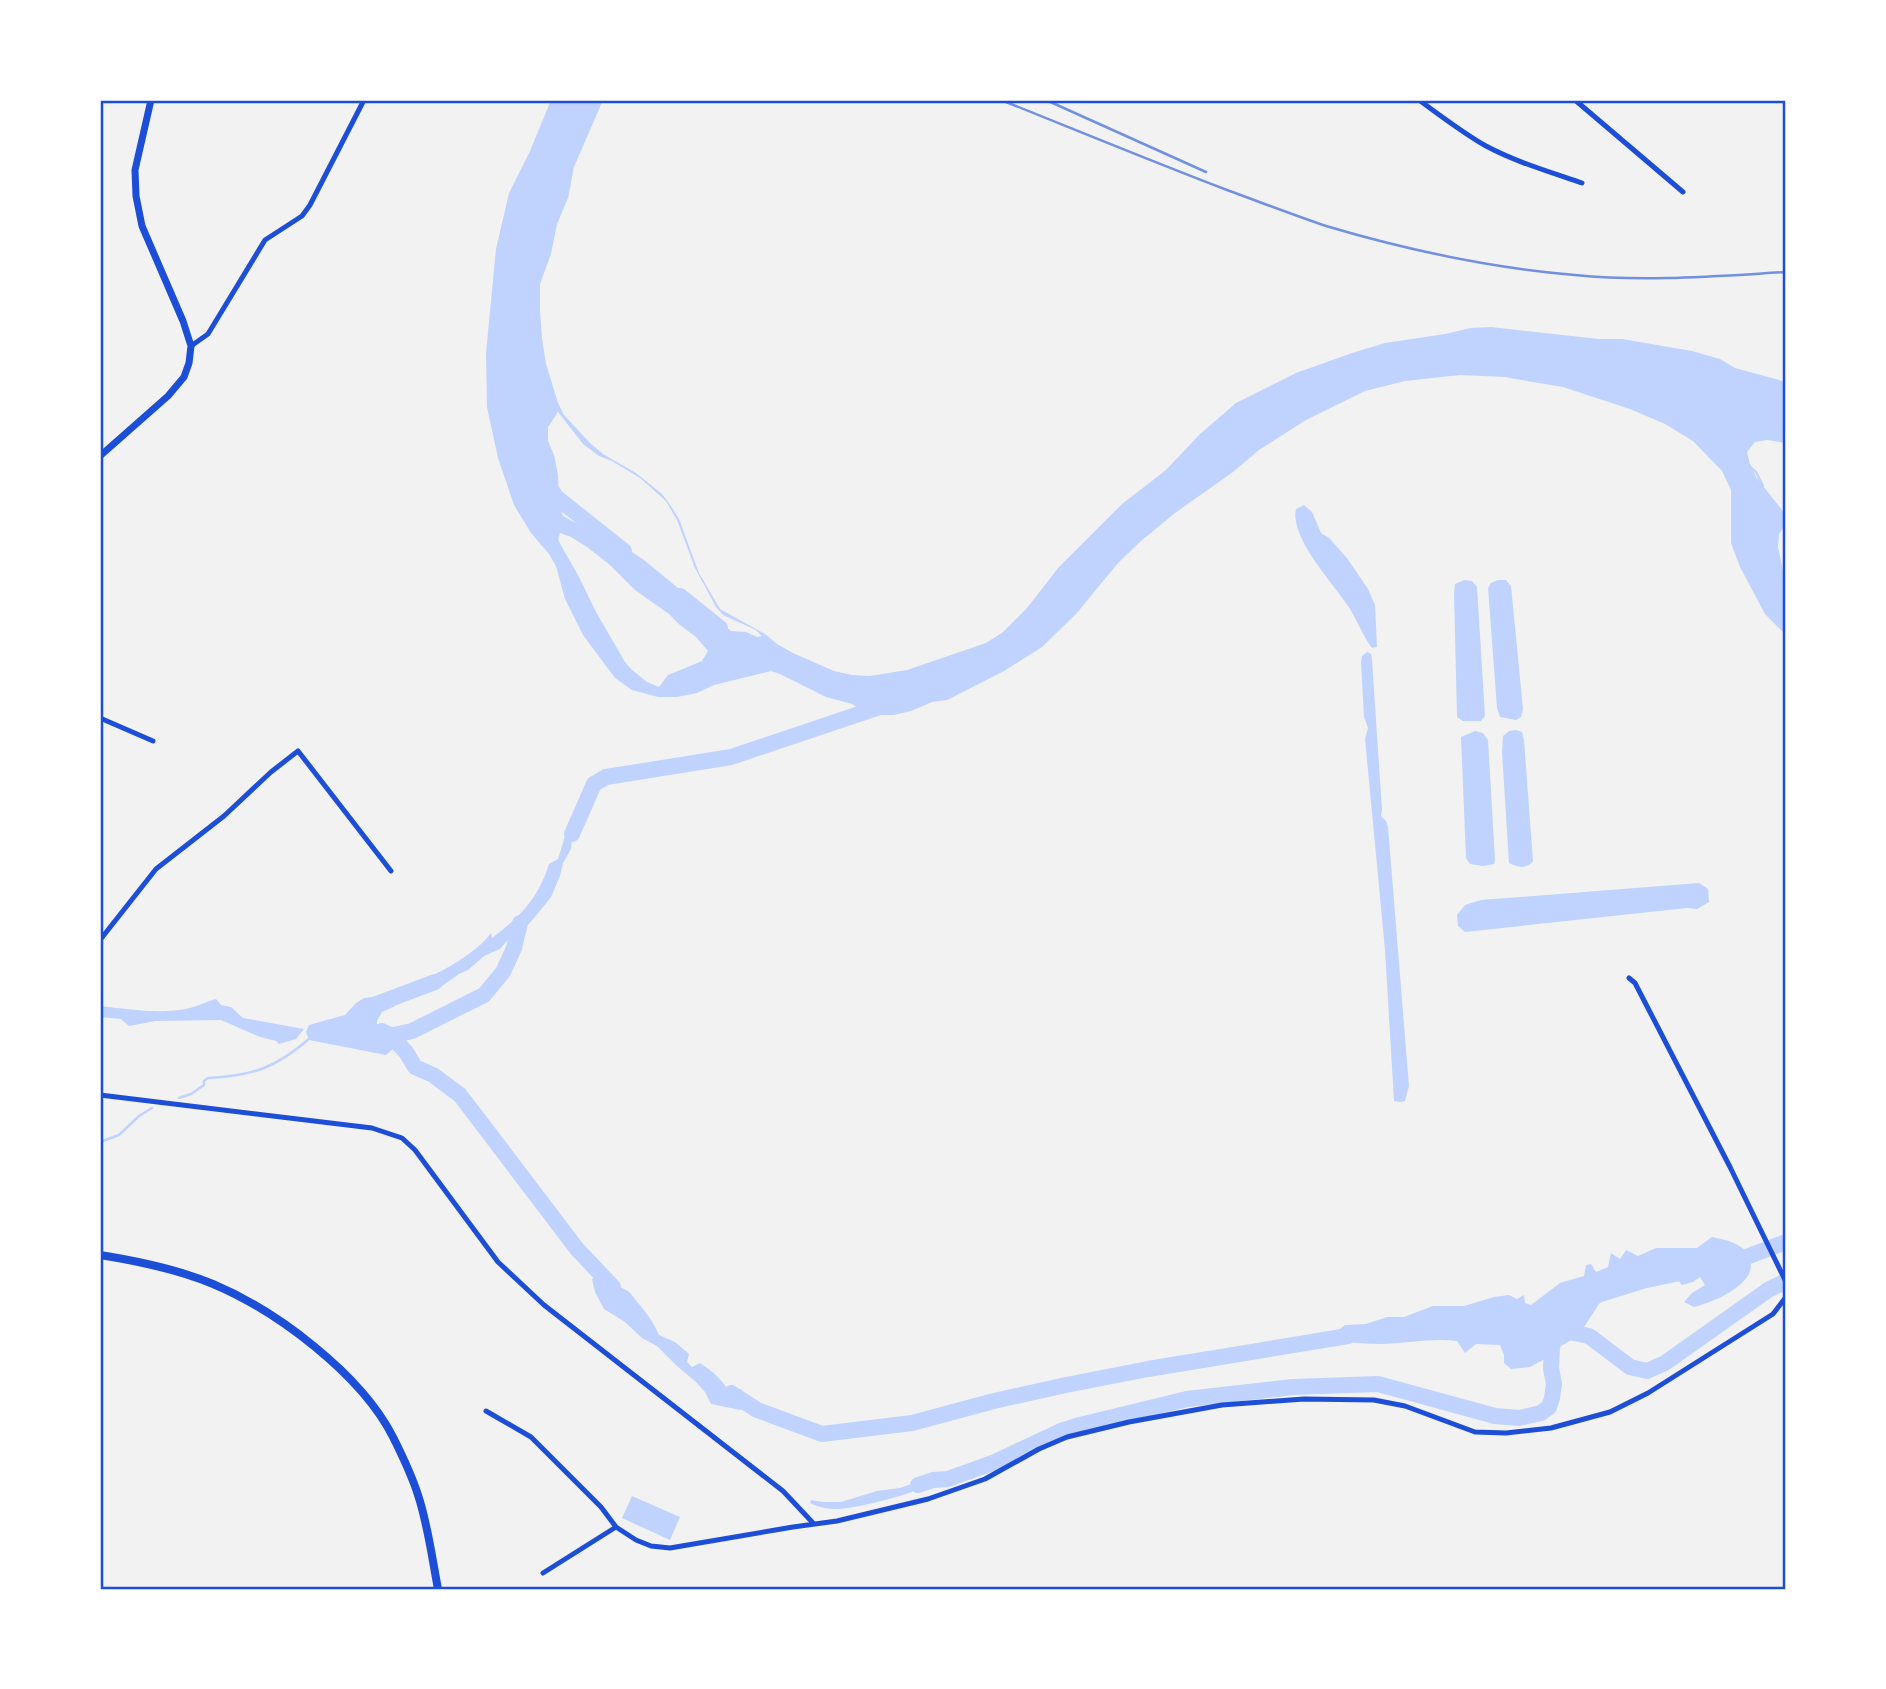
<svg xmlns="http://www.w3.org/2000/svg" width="1886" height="1689" font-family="'Roboto Condensed',sans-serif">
<rect width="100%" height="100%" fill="#f2f2f2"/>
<!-- water -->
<path fill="#bfd3fe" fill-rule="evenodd" d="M551,100h52l-29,67 -6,31 -11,26 -6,30 -11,30v27l2,27 4,26 12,39 6,12 26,28 13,11 33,19 26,21 9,12 8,13 20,54 21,36 45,25 12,10 18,10 39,17 18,4 18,1 37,-6 79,-27 17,-11 24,-24 32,-41 63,-63 44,-34 34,-36 36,-31 60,-30 56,-20 33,-10 60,-9 26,-6 20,-1 108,12h23l70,12 28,8 15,9 51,14v61l-19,-3 -12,2 -8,10 3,12 6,13 30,38v9l-7,10 -1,13 8,38v50l-21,-21 -25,-47 -9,-24v-53l-9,-19 -29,-30 -28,-17 -35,-15 -67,-22 -59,-10 -44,-2 -55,6 -40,10 -59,29 -47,30 -26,22 -58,41 -34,28 -23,22 -42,51 -34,33 -38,24 -57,29 -15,2 -21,9 -17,4h-22l-11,-5 -9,-6 -26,-7 -46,-23 -9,-3 -57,14 -17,8 -20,4h-19l-26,-7 -17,-12 -32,-43 -18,-36 -9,-33 -7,-12 -18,-21 -17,-28 -16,-47 -11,-51 -1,-54 10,-104 13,-56 21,-42zM558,412l25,32 16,12 13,5 28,17 26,23 11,19 18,48 21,39 7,8 33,15 6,6 -5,1 -11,-5 -15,-1 -12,-10 -21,-8 -9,-16 -45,-37 -29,-19 -30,-13 -22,-12 -4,-12 -1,-29 -4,-20 -6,-14v-14zM560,533l11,4 16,10 23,18 25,25 34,24 11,11 16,12 12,14 -6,10 -34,14 -9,12 -12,-5 -15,-12 -7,-8 -29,-50 -17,-35 -21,-37z
M1304,505l8,7 9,21 8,5 18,20 21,31 7,16 2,42 -5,1c-9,-12 -14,-26 -22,-39 -15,-24 -61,-71 -54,-100z
M1464,580l8,1 5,6 8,129 -4,5h-18l-6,-4 -3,-124 1,-9z
M1498,580h8l5,6 12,123 -2,8 -5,3 -16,-3 -3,-9 -9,-120 3,-5z
M1367,652l4,2 1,6 10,150 -1,6 5,5 2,6 21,259 -4,15 -5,1 -6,-1 -9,-151 -20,-211 3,-11 -4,-11 -3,-54 1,-7z
M1516,730l6,2 2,8 9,121c-6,8 -15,7 -24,2l-7,-111 1,-16 6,-5z
M1475,731l8,2 5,7 7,120 -1,4 -11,2 -13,-2 -4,-6 -5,-121z
M586,811l-4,8 -1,10 -9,10 -1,10 -8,14 -3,13 -9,21 -16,20 -13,14 -10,4 -12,14 -16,7 -16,14 -9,4 -17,12 -17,7 -8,-4c8,-11 17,-14 28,-20 16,-9 35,-21 46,-36l1,5c28,-21 46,-39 57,-74l9,-5 11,-36z
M1699,883l9,6 1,13 -12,7 -10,-1 -222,24 -7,-6 -1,-11 8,-10 16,-5z
M390,991l5,15 -13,6 -5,9v3l16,3 10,-2 5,10c-9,5 -13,14 -22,20l-77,-15 -3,-8 3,-7 36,-10 11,-12 8,-5 10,-1z
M216,999l5,6 10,2 12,11 61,11 -8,10 -17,5 -3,-3 -16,-4 -39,-17 -65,1 -27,5 -8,-7 -21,-2v-11c28,3 61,9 90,2 9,-2 17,-7 26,-9z
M1712,1237c16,3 27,6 38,18 1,8 2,16 -3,22 -12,16 -35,25 -53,30l-10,-5 8,-9 13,-8 -5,-8 -7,5 -11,3 -9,-11 -31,7 -28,9 -15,14 -15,23 -41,33 -13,7 -19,2 -7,-6v-8l-4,-10 -24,-1 -11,9 -8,-12c-25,-3 -49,2 -73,3 -20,0 -38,-2 -57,-5l18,-14 21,-1 21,-7h17l29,-11h31l30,-9 15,-2 8,4 7,-4 1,8 6,2 29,-22 24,-7 2,-11 5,-1 5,8 12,-5 3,-14 9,6 6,-9 12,6 18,-8h41z
M600,1273l12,1c2,4 3,8 5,10 4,5 10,5 14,10 11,15 20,22 28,41l16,7 14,12 -2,8 5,5 8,-4c12,8 22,16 29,29l12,-3 8,16 -9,5 -29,-6 -6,-12 -9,-10 -19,-16 -20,-20 -15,-8 -17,-16 -21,-13 -9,-17 -3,-13z
M1007,1457l-17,12 -39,13 -3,-3 6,-8z
M934,1476l4,4c-15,12 -82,29 -101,29 -11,0 -18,-2 -27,-6l1,-3 12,2h18l36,-11 23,-3z
M632,1496l48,21 -10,23 -48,-22z"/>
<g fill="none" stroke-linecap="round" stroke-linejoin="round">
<!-- stream -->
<path stroke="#bfd3fe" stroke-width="2.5" d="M1749,466l7,6 7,14
M179,1098l12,-4 13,-9v-4l4,-3c44,-2 68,-10 102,-40
M100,1142l19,-7 20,-19 13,-8"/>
<!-- river -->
<path stroke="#bfd3fe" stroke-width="16" d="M547,483l9,14 68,54
M680,596l40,32
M572,834l22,-50 12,-7 125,-20 152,-51
M374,1005l61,-23
M382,1031l9,5 15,16 9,15 18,8 27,20 117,154 36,38
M391,1036l21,-5 72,-36 19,-23 11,-24 6,-25
M1733,1262l53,-20
M1597,1295l45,-14 52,-11
M1557,1339l12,-7 20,4 41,31 17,4 18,-8 103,-73 18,-9
M731,1393l26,17 65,24 90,-11 82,-22 72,-16 82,-16 200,-33
M918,1485l15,-5 15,-1 47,-17 66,-31 19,-6 107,-26 106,-12 85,-3 117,32 24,2 22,-5 8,-6 3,-9 2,-14 -3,-16 1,-21 5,-15"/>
<!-- minor -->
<path stroke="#1d4ed8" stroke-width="5" d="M1419,100c22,16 44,33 67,46 30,16 64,26 96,37
M1575,100l108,92
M191,346l17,-12 57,-94 37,-24 8,-11 54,-105
M100,718l53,23
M100,940l56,-71 68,-53 47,-44 27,-21 93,120
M1629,978l6,5 95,184 56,115
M100,1095l272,33 30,10 13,12 83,112 46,43 239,186 31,33
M486,1411l45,26 70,70 15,20 20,13 15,6 19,2 123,-21 44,-6 91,-22 57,-20 54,-30 28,-12 62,-15 93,-17 82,-6 70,1 31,6 70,26 31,1 45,-5 59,-16 38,-19 125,-79 13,-17
M543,1573l73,-46"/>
<!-- secondary -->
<path stroke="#1d4ed8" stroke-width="7" d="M100,456l68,-60 16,-19 5,-14 2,-17 -8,-25 -41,-95 -6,-30 -1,-26 16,-70"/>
<!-- trunk -->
<path stroke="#1d4ed8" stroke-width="8" d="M100,1255c38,6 77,14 113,29 64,27 148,90 180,153 9,18 19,39 25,58 10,30 14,63 20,94"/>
<!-- rail -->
<path stroke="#7290e2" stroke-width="2.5" d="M1001,100c75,30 150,61 226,90 33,12 66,25 99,36 81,24 165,42 249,49 70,7 141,1 211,-3
M1046,100l160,72"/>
</g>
<!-- border -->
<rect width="1886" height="1689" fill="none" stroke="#ffffff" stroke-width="203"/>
<rect x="102" y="102" width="1682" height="1486" fill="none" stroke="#1d4ed8" stroke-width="2.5"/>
</svg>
